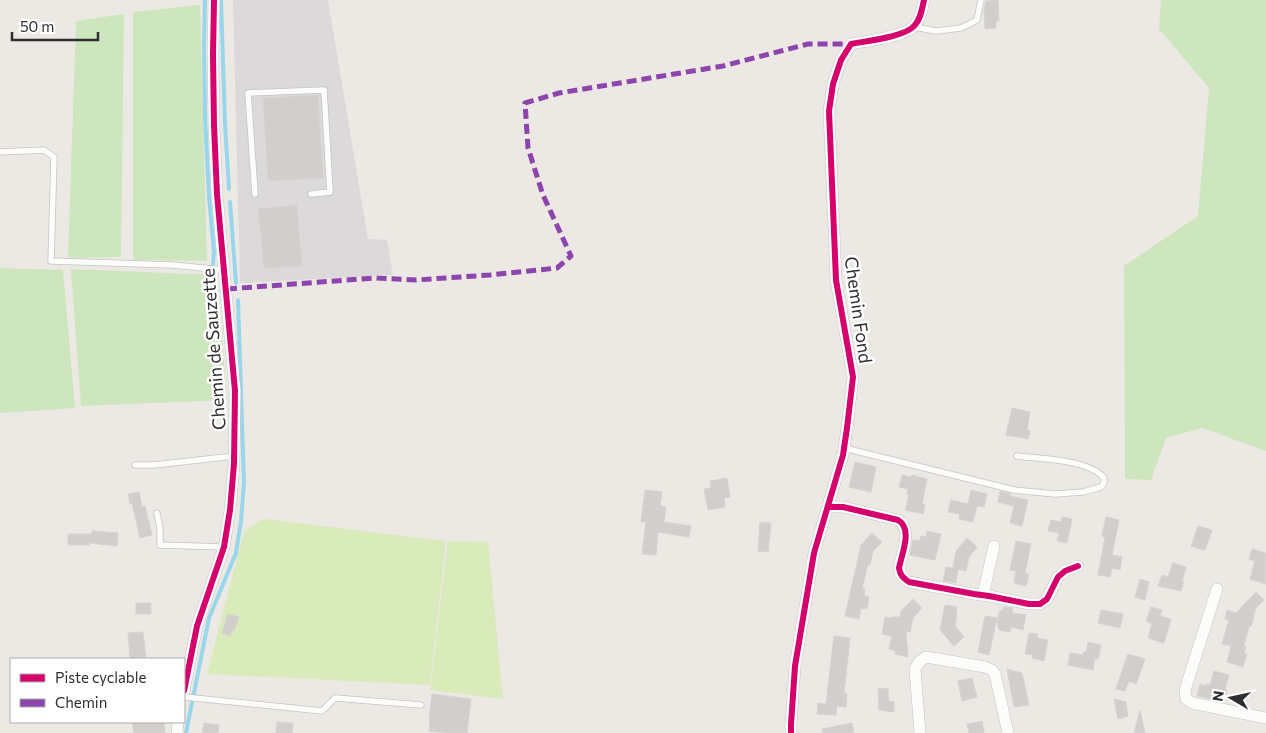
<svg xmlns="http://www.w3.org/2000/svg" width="1266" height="733" font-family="Commissioner,sans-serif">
<rect width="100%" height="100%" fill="#ece8e4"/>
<!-- industrial -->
<path fill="#dcd9db" d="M233,0h95l40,239 19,1 6,35 -153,8z"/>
<!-- green -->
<path fill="#cee6be" d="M1161,0h105v451l-64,-23 -36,10 -15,42 -26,-1 -1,-213 74,-50 11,-128 -50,-59z
M200,5l7,256 -74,-1v-248z
M124,14l-3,243 -53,1 8,-237z
M0,268l63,2 12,138 -75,5z
M71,269l144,6 3,14 9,111 -146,6z"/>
<!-- pitch -->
<path fill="#d9eabb" d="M264,519l182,22 -16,144 -223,-11 37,-143z
M448,541l40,1 15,157 -73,-9z"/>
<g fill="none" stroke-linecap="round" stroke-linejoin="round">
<!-- stream -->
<path stroke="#99d6ec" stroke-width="4" d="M205,0l-1,45 1,71 4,81 5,55 -1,12
M221,0l4,124 4,65
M230,202l6,81
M186,733l23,-115 27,-65 5,-32 3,-38 -6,-183"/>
</g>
<!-- building -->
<path fill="#d1cecb" stroke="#d7d4d0" d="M998,0l1,21h-3v7l-11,1 -1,-20 2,-8z
M318,95l5,83 -55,3 -5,-83z
M297,205l5,61 -38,2 -6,-59z
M1012,408l18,4 -3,18 3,1 -2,8 -22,-4z
M855,462l21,5 -5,25 -22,-5z
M902,475l9,2 1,-2 15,4 -5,25 3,1 -2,9 -18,-4 4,-15 -2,-1 1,-5 -9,-2z
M727,478l3,19 -6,1 1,9 -17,3 -4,-21 7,-1 -1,-7z
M645,490l17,2 -2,14 6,1 -2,15 27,4 -2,11 -31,-5 -2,23 -14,-1 4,-32h-5z
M971,490l16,4 -3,13 -7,-1 -4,16 -14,-3 1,-5 -12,-2 3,-12 17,4z
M1000,491l11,3 -1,2 18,4 -6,26 -12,-3 4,-17 -16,-4z
M139,492l3,15 3,-1 7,29 -12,3 -8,-35 -2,1 -2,-10z
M1062,517l10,2 -5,24 -10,-2 2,-8 -11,-2 3,-11 10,2z
M1106,517l13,3 -7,35 10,2 -2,13 -8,-2 -2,9 -12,-2 7,-38 -3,-1z
M760,522l11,1 -3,29 -10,-1z
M1198,526l14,4 -7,20 -14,-4z
M92,531l26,2 -1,13 -28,-3v2h-21v-11h24z
M927,531l14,3 -6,26 -25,-5 3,-15 7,1 1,-5 5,1z
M872,533l10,9 -9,9 -3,14 -2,-1 -6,24 3,1 -1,6 5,2 -2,12 -6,-1 -2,11 -14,-3 16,-71z
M967,538l10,9 -8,10 -3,14 -8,-2 -2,14 -13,-2 3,-14 7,1 3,-17z
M1016,541l15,3 -6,29 4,1 -3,12 -12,-3 2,-12 -6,-1z
M1252,549l14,4v31l-16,-5 5,-18 -6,-2z
M1173,563l13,4 -4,14h2l-3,10 -23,-5 4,-11 6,2z
M1140,579l9,3 -4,18 -10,-3z
M1256,592l8,8 -8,8 -5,18h-2l-5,20 2,1 -2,6 3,1 -4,13 -16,-5 4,-16 -9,-2 7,-24 -4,-1 2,-9 9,3z
M913,599l9,9 -9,10 -3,14 -4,-1 2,26 -13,-3 1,-3 -7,-2 3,-13 -10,-2 3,-17 7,1v-1h8l1,-6z
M136,603h15v11h-15z
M945,605l12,2 -1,7h1l-2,12 9,11 -10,9 -14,-16z
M1004,607l9,1 -1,5 14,2 -3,15 -12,-3 -1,5 -11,-2 -2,-8 3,-12 3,1z
M1151,607l11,3 -2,6 11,3 -7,24 -16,-5 4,-14 -6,-3z
M1101,610l22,4 -3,14 -22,-5z
M228,614l11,3 -5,14 -2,-1 -2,6 -8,-3z
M985,616l12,2 -8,37 -11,-3z
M143,632l3,25 -16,1 -2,-25z
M1029,633l9,1 -1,4 11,2 -4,21 -12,-3 1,-3 -8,-1z
M834,636l16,2 -6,56h3l-1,13 -9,-1 -1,9 -19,-1 1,-11 8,1z
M1088,642l13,3 -3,14 -3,-1 -2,12 -25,-5 2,-12 13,2 1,-3h2z
M1128,654l17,5 -9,25 -7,-3 -4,10 -9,-2z
M1007,669l15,4 7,32 -15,2z
M1214,671l15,4 -4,14 2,1 -3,12 -27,-6 3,-12 6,2v-2l4,1z
M972,678l5,19 -15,4 -4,-20z
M888,688l1,14 5,-1v11l-15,-2 -1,-21z
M432,694l39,5 -4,34h-19l-19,-2 1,-13h-1z
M1114,699l12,3 2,14 -10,3z
M1140,710l5,23h-11z
M982,721l2,12h-15l-2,-9z
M132,722h32l1,11h-31z
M277,722l16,1 -1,10h-16z
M204,723l15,2 -1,8h-16z
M852,723l2,10h-31l-1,-4z"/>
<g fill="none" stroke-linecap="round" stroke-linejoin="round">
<defs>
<path id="lane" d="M914,27l22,4 25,-3 16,-8 4,-20
M0,152l44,-2 10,7 -3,104 121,4 52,5
M255,194l-7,-101 76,-3 6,102 -19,2
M844,448l170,42 41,4 28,-2 18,-5 3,-4v-5c-15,-19 -65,-19 -87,-22
M135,465h19l80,-9
M157,513l3,16v16l64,2
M184,697l138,14 13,-13 86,7"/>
<path id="street" d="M828,507h15l55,13c15,9 4,33 1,48 1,7 4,10 10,14l65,12 15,2 40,8h11l7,-5 11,-22 7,-6 13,-5
M1217,589l-32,101 1,9 6,4 74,15
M983,595l11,-49
M184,691l13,-65 27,-79 6,-37 4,-46 1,-73 -18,-197 -3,-69 -1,-70 1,-55
M177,733l1,-11
M791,733v-9l4,-58 19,-113 29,-98 4,-27 6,-51 -17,-97 -7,-169 4,-27 8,-24 10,-16c15,-3 55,-7 64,-19 6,-7 7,-16 9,-25
M920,733l-5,-64 4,-7 7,-5 59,10 7,3 3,4 13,59"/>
</defs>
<!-- lane casing -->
<use href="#lane" stroke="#c5c4c5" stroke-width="7"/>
<!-- street casing -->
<use href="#street" stroke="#c5c4c5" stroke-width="12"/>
<!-- lane -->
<use href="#lane" stroke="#fcfcfb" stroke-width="5.5"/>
<!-- street -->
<use href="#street" stroke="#fcfcfb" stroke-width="11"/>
<!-- quiet -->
<path stroke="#8e44ad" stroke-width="5" stroke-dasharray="10 5" stroke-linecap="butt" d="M227,289l147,-11 42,2 74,-5 67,-7 14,-12 -28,-61 -15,-47 -3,-45 34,-10 164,-27 85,-22h43"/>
<defs>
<path id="cycleway" d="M828,507h15l55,13c15,9 4,33 1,48 1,7 4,10 10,14l65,12 15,2 40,8h11l7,-5 11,-22 7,-6 13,-5
M184,691l13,-65 27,-79 6,-37 4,-46 1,-73 -18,-197 -3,-69 -1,-70 1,-55
M791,733v-9l4,-58 19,-113 29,-98 4,-27 6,-51 -17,-97 -7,-169 4,-27 8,-24 10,-16c15,-3 55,-7 64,-19 6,-7 7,-16 9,-25"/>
</defs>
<!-- cycleway casing -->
<use href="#cycleway" stroke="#fff" stroke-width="9"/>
<!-- cycleway -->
<use href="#cycleway" stroke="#d6006c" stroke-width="6"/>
</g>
<g text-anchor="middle" stroke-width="5" stroke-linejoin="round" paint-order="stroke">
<!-- street labels -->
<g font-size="18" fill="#2e2e2e" stroke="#fff">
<text transform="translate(858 310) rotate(82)" y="6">Chemin Fond</text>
<text transform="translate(214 349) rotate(-94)" y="6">Chemin de Sauzette</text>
</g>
</g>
<!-- legend -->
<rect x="10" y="658" width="175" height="65" fill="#ffffff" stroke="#ababab"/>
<rect x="20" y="674" width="25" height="8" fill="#d6006c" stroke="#ababab"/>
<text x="55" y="683" font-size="15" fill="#2e2e2e">Piste cyclable</text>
<rect x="20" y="699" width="25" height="8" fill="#8e44ad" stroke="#ababab"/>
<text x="55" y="708" font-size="15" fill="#2e2e2e">Chemin</text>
<!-- north arrow -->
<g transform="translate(1231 698) rotate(279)" stroke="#ffffff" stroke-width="4" paint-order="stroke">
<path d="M0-4L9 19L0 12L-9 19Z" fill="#2e2e2e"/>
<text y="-8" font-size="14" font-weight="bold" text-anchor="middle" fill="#2e2e2e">N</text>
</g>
<!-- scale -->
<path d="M12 32v8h86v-8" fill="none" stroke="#2e2e2e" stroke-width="2.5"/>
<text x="20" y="32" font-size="15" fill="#2e2e2e" stroke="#ffffff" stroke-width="4" paint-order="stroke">50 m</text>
</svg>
